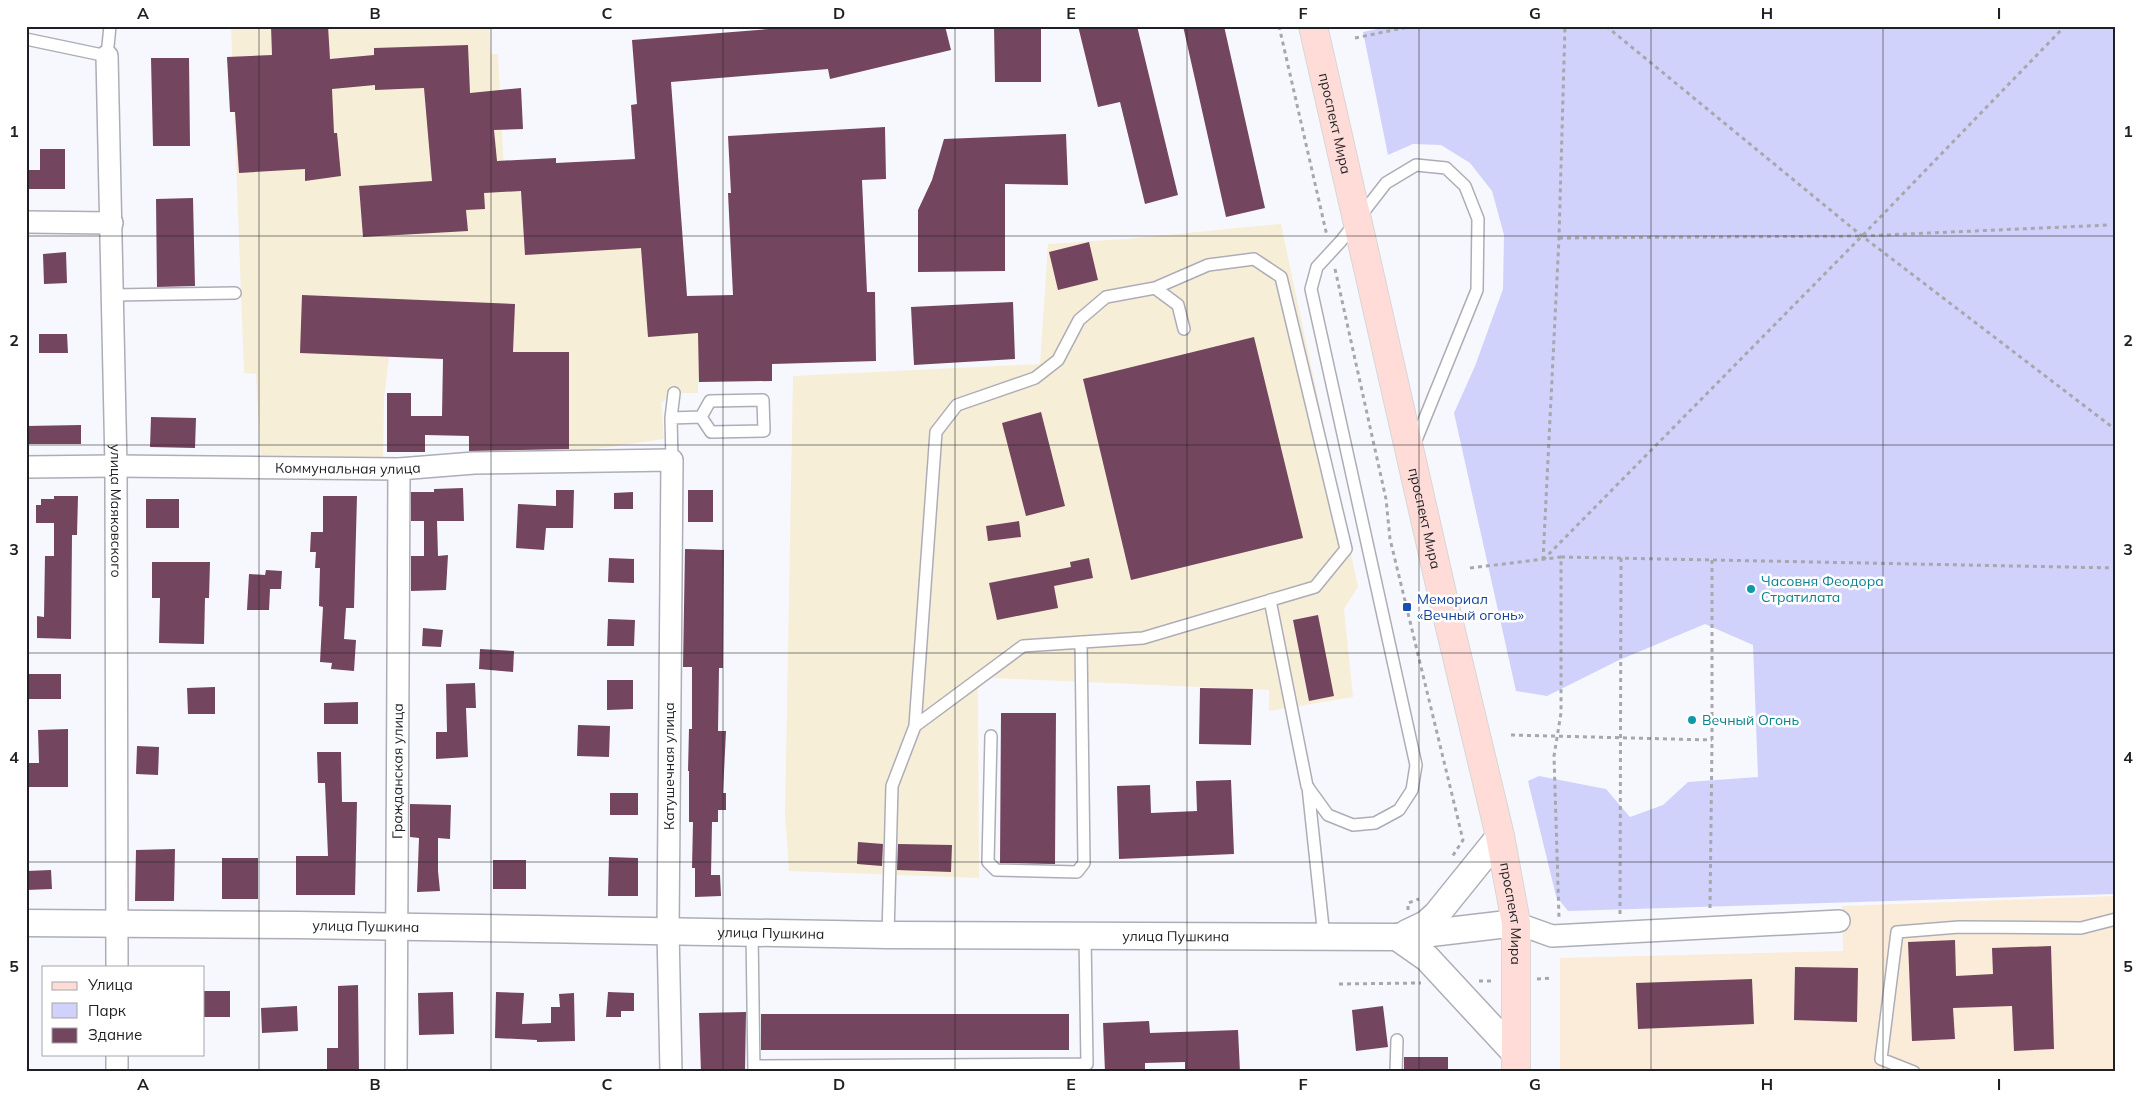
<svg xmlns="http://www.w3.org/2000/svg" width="2142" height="1098" font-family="Mulish,sans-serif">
<rect width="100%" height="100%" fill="#f7f8fe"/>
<!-- industrial -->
<path fill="#f7eed8" d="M231,26h258l2,28h7l7,137 127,-12 21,154 50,-3 1,52h-6v11h-24l-13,10 3,36 -95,14h-100l-4,-80 1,-12 -77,-4 -5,42 -1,61 -122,1 -5,-87 -12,-1z
M1281,224l77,363 -14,22 9,88 -84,14v-21l-278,-12 -13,8 1,192 -190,-7 -4,-56 8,-439 247,-12 8,-120 78,-5z"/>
<!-- medical -->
<path fill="#faecd8" d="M2116,896v176h-556v-114l283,-7 -1,-45z"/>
<!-- green -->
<path fill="#d1d2fb" d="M1391,26h725v868l-548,17 -12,-15 -28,-115 11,-5 67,13 24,28 33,-12 25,-23 70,-5 -5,-132 -48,-21 -88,37 -70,35 -31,-5 -62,-278 21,-47 28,-77 1,-54 -12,-44 -22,-28 -29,-18 -28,-1 -25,11 -25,-123z"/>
<!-- building -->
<path fill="#73455e" d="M271,26h57l2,33 44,-4v-7l94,-3 2,48 51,-5 2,41 -29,1 3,31 59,-3v5l79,-4 -4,-54 6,-1 -5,-64 174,-14h139l6,24 -121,29 -2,-10 -157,13 16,214 46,-1 -5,-102h3l-3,-57 157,-9 1,52 -24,1 5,112h8l1,69 -104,3v17l-73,1 -1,-49 -50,4 -7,-89 -116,7 -4,-64 -37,2 1,16 -19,1 2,21 -105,6 -4,-51 73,-5 -8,-93 -49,2v-5l-43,4 2,44h3l4,43 -36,5v-12l-66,4 -4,-61h-5l-3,-55 45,-2z
M994,26h47v56h-46z
M1078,26h59l41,169 -33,9 -25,-102 -22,5z
M1183,26h41l41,182 -39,9z
M151,58h38l1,88h-37z
M1066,134l2,51 -63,-1v87l-87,1v-62l14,-30 12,-41z
M40,149h25v40h-39v-19h14z
M193,198l2,88 -38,1 -1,-88z
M1089,242l9,38 -40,10 -9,-38z
M66,252l1,31 -23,1 -1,-30z
M302,295l213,9 -2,48h56v97l-100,2v-15l-44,-1v17h-38v-59h24v23h31l1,-57 -143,-6z
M1013,302l2,57 -101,6 -3,-58z
M39,334h28l1,19h-29z
M1254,337l49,201 -172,42 -48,-201z
M1041,412l24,94 -39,10 -24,-93z
M151,417l45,1 -1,30 -45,-1z
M81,425v19h-55v-18z
M463,488l1,33h-27l1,35 10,-1 -2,35 -35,1v-35h13v-35h-13v-29h23v-3z
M556,490h18l-1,38h-27l-2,22 -28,-2 2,-44 38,2z
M688,490h25v32h-25z
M633,492v17h-19v-16z
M54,496h24l-1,39h-5l-1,104 -34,-1v-22l7,1 1,-61h9v-33h-18v-18h5v-6h13z
M323,496h34l-3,112h-8l-2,31 12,1 -2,31 -23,-2 1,-6 -12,-1 3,-55 -4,-1 1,-38h-5l1,-16h-6l1,-20h12z
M146,499h33v29h-33z
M1019,521l2,16 -33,4 -2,-15z
M685,549l39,1 -1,118h-4l-1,63h8l-3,62h3v17h-8v12h-6l-1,53h9l1,21 -26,1v-29h-3l1,-46h-4v-51h-1l1,-42h3v-62h-9z
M609,558l25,1v24l-26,-1z
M1089,558l4,20 -39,8 4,22 -61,12 -8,-37 82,-16 -1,-5z
M152,562h58l-1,36h-4l-1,46 -45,-1 1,-45h-8z
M266,570l16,1 -1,18h-11l-1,21h-22l2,-36 16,1z
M1318,615l16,81 -25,5 -16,-81z
M608,619l27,1 -1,26h-27z
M423,628l20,2 -2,17 -19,-1z
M480,649l34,2 -1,21 -34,-3z
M26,674h35v25h-35z
M607,680h26v29l-26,1z
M475,683l1,25h-10l2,49 -32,2v-27h11l-1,-48z
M215,687v27h-27l-1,-26z
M1200,688l53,1 -2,56 -52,-1z
M358,702v22h-34v-21z
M1001,713h55l-1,151 -55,-1z
M578,725l32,1 -1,31 -32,-1z
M68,729v58h-40v-24h11l-1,-33z
M137,746l22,1 -1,28 -22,-1z
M317,752h24l1,50h15l-2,93h-59v-39h32l-3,-73h-7z
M1231,780l3,74 -115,5 -2,-73 33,-1 1,28 46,-2 -1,-30z
M610,793h28v22h-28z
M410,804l41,1 -1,34 -12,-1v33l2,20 -23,1 2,-54 -9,-1z
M858,842l25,2 -1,22 -25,-2z
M898,844l54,1 -1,27 -54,-2z
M175,849l-1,52h-39l1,-51z
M609,857l29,1v38h-30z
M222,858h36v41h-36z
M493,860h33v29h-33z
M51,870l1,19 -26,1v-19z
M1955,940l1,36 37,-2 -1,-26 59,-2 3,103 -40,2 -2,-45 -59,2 2,31 -43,2 -4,-99z
M1795,967l63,1 -1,54 -63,-2z
M1752,979l2,45 -116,5 -2,-46z
M358,985l1,87h-32v-24h11v-62z
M204,991h26v26h-26z
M453,992l1,42 -35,1 -1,-42z
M496,992l28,1 -2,31 29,-1v-16h9l-1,-13 15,-1 1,48 -38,1v-2l-42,-2z
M608,992l26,1v18h-13v6h-15z
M297,1006l1,25 -36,2 -1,-25z
M1383,1006l5,41 -32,4 -4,-41z
M746,1012l-1,60h-44l-2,-59z
M761,1014h308v36h-308z
M1149,1021l1,12 88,-3 2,42h-55v-10l-40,1v9h-40l-2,-49z
M1404,1057h44v15h-44z"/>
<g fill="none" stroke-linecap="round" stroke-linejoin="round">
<defs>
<path id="service" d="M26,39l81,17 3,-30
M113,295l122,-2
M671,418l30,-1 10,15 53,-1 -1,-31 -53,1 -9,16
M672,460l-1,-42 3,-25
M1270,600l37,186 21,29 25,10 22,-2 24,-13 13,-20 4,-25 -105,-476 6,-22 24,-26 45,-58 30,-18 30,3 19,18 13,33 -1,71 -63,155
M915,726l108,-80 120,-8 172,-51 31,-38 -65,-272 -27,-18 -46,6 -53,23
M991,736l-3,126 8,8 81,2 7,-9 -3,-221
M1308,787l16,150
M752,932l2,140
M888,935l4,-149 23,-60 21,-294 21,-27 78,-27 23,-18 21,-40 27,-23 49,-9 23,17 6,24
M754,1066l333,-2
M1081,1068l6,-4 -2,-129
M1396,1072l1,-32
M1914,1072l-33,-13 16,-127 62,-5 122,1 35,-9"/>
<g id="minor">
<path id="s1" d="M107,56l9,410 1,501"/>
<path d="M26,222l86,1"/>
<path id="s2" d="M26,467l90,-1 283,3 75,-6 198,-3 -4,470 3,142"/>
<path d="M1516,923l36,13 287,-15"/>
<path d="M117,1054v18"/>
<path id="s3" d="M396,1072l3,-603"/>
</g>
<g id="tertiary">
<path id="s4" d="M26,923l272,2 590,10 509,2 119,-14"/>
<path d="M1407,933l19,-9 11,-10 63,-78"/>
<path d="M1397,937l30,21 89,96"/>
</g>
<g id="primary">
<path id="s5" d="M1313,26l130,572 57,238 16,87v149"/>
</g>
</defs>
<!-- service casing -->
<use href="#service" stroke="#adadb7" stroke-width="14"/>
<!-- minor casing -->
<use href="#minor" stroke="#adadb7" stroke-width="24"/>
<!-- tertiary casing -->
<use href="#tertiary" stroke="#adadb7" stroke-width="29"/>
<!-- primary casing -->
<use href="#primary" stroke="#d7d7d7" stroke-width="30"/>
<!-- path -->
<path stroke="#a7a8ac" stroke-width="3" stroke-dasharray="4 4" stroke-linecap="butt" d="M1279,26l48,210
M1606,26l256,210 254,194
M1355,38l58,-12
M1559,238l303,-2 247,-11
M1335,269l51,230 4,40 73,301 -11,17
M1561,557l555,11
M1543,560l319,-324 203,-210
M1543,560l16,-322 6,-212
M1470,568l91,-11v156l-7,43 5,162
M1511,735l201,5
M1710,908l2,-168v-180
M1408,910v-7l11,-4
M1620,914l1,-356
M1537,979l14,-1
M1479,981h14
M1339,984l82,-1"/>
<!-- service -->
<use href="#service" stroke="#fff" stroke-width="11"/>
<!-- minor -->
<use href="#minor" stroke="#fff" stroke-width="21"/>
<!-- tertiary -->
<use href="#tertiary" stroke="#fff" stroke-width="26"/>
<!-- primary -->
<use href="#primary" stroke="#ffdcd8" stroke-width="28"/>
</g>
<!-- grid -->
<path fill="none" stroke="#1f2023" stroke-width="1" stroke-opacity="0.55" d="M259,26v1046M491,26v1046M723,26v1046M955,26v1046M1187,26v1046M1419,26v1046M1651,26v1046M1883,26v1046M26,236h2090M26,445h2090M26,653h2090M26,862h2090"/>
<!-- markers -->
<g fill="#0f9aa8" stroke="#fff" stroke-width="2">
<circle cx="1751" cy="589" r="5"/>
<circle cx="1692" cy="720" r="5"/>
</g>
<rect fill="#1a4fb4" stroke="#fff" stroke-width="2" x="1402" y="602" width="10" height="10" rx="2.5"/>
<g text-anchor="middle" stroke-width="5" stroke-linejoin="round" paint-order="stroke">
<!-- street labels -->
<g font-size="14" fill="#1f2023" stroke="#fff">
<text dy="5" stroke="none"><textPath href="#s5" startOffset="100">проспект Мира</textPath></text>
<text dy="5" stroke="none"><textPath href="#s2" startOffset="322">Коммунальная улица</textPath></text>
<text dy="5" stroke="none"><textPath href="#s1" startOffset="455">улица Маяковского</textPath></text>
<text dy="5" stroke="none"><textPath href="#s5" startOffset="505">проспект Мира</textPath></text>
<text transform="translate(669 766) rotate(-90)" y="5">Катушечная улица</text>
<text dy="5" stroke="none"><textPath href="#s3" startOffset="301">Гражданская улица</textPath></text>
<text dy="5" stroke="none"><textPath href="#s5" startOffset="910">проспект Мира</textPath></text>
<text dy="5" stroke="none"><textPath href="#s4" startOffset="340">улица Пушкина</textPath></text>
<text dy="5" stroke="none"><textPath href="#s4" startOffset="745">улица Пушкина</textPath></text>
<text dy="5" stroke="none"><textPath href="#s4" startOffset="1150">улица Пушкина</textPath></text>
</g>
<!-- culture labels -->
<g font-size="14" fill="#0d838f" stroke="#fff" text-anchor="start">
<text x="1761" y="586">Часовня Феодора<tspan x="1761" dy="16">Стратилата</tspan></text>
<text x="1702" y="725">Вечный Огонь</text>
</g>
<!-- transit labels -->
<g font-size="14" fill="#164399" stroke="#fff" text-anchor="start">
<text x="1417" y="604">Мемориал<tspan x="1417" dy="16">«Вечный огонь»</tspan></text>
</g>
</g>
<!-- border -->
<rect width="2142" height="1098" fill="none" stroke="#ffffff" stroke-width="55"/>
<!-- legend -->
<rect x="42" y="966" width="162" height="90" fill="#ffffff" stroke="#a5a6a7"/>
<rect x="52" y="982" width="25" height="8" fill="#ffdcd8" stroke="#a5a6a7"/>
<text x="88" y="990" font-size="15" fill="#1f2023">Улица</text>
<rect x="52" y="1003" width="25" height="15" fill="#d1d2fb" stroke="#a5a6a7"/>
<text x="88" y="1016" font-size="15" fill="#1f2023">Парк</text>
<rect x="52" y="1028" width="25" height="15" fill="#73455e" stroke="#a5a6a7"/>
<text x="88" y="1040" font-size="15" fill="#1f2023">Здание</text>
<rect x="28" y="28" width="2086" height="1042" fill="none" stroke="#1f2023" stroke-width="2"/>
<g font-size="16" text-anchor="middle" font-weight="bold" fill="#1f2023">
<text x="143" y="19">A</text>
<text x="375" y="19">B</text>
<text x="607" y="19">C</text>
<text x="839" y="19">D</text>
<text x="1071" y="19">E</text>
<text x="1303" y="19">F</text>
<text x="1535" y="19">G</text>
<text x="1767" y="19">H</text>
<text x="1999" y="19">I</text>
<text x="14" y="137">1</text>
<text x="2128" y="137">1</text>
<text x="14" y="346">2</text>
<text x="2128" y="346">2</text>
<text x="14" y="555">3</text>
<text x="2128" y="555">3</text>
<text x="14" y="763">4</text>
<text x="2128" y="763">4</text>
<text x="14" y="972">5</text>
<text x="2128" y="972">5</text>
<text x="143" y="1090">A</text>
<text x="375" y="1090">B</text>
<text x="607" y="1090">C</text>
<text x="839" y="1090">D</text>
<text x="1071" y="1090">E</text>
<text x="1303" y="1090">F</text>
<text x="1535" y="1090">G</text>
<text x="1767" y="1090">H</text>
<text x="1999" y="1090">I</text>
</g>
</svg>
